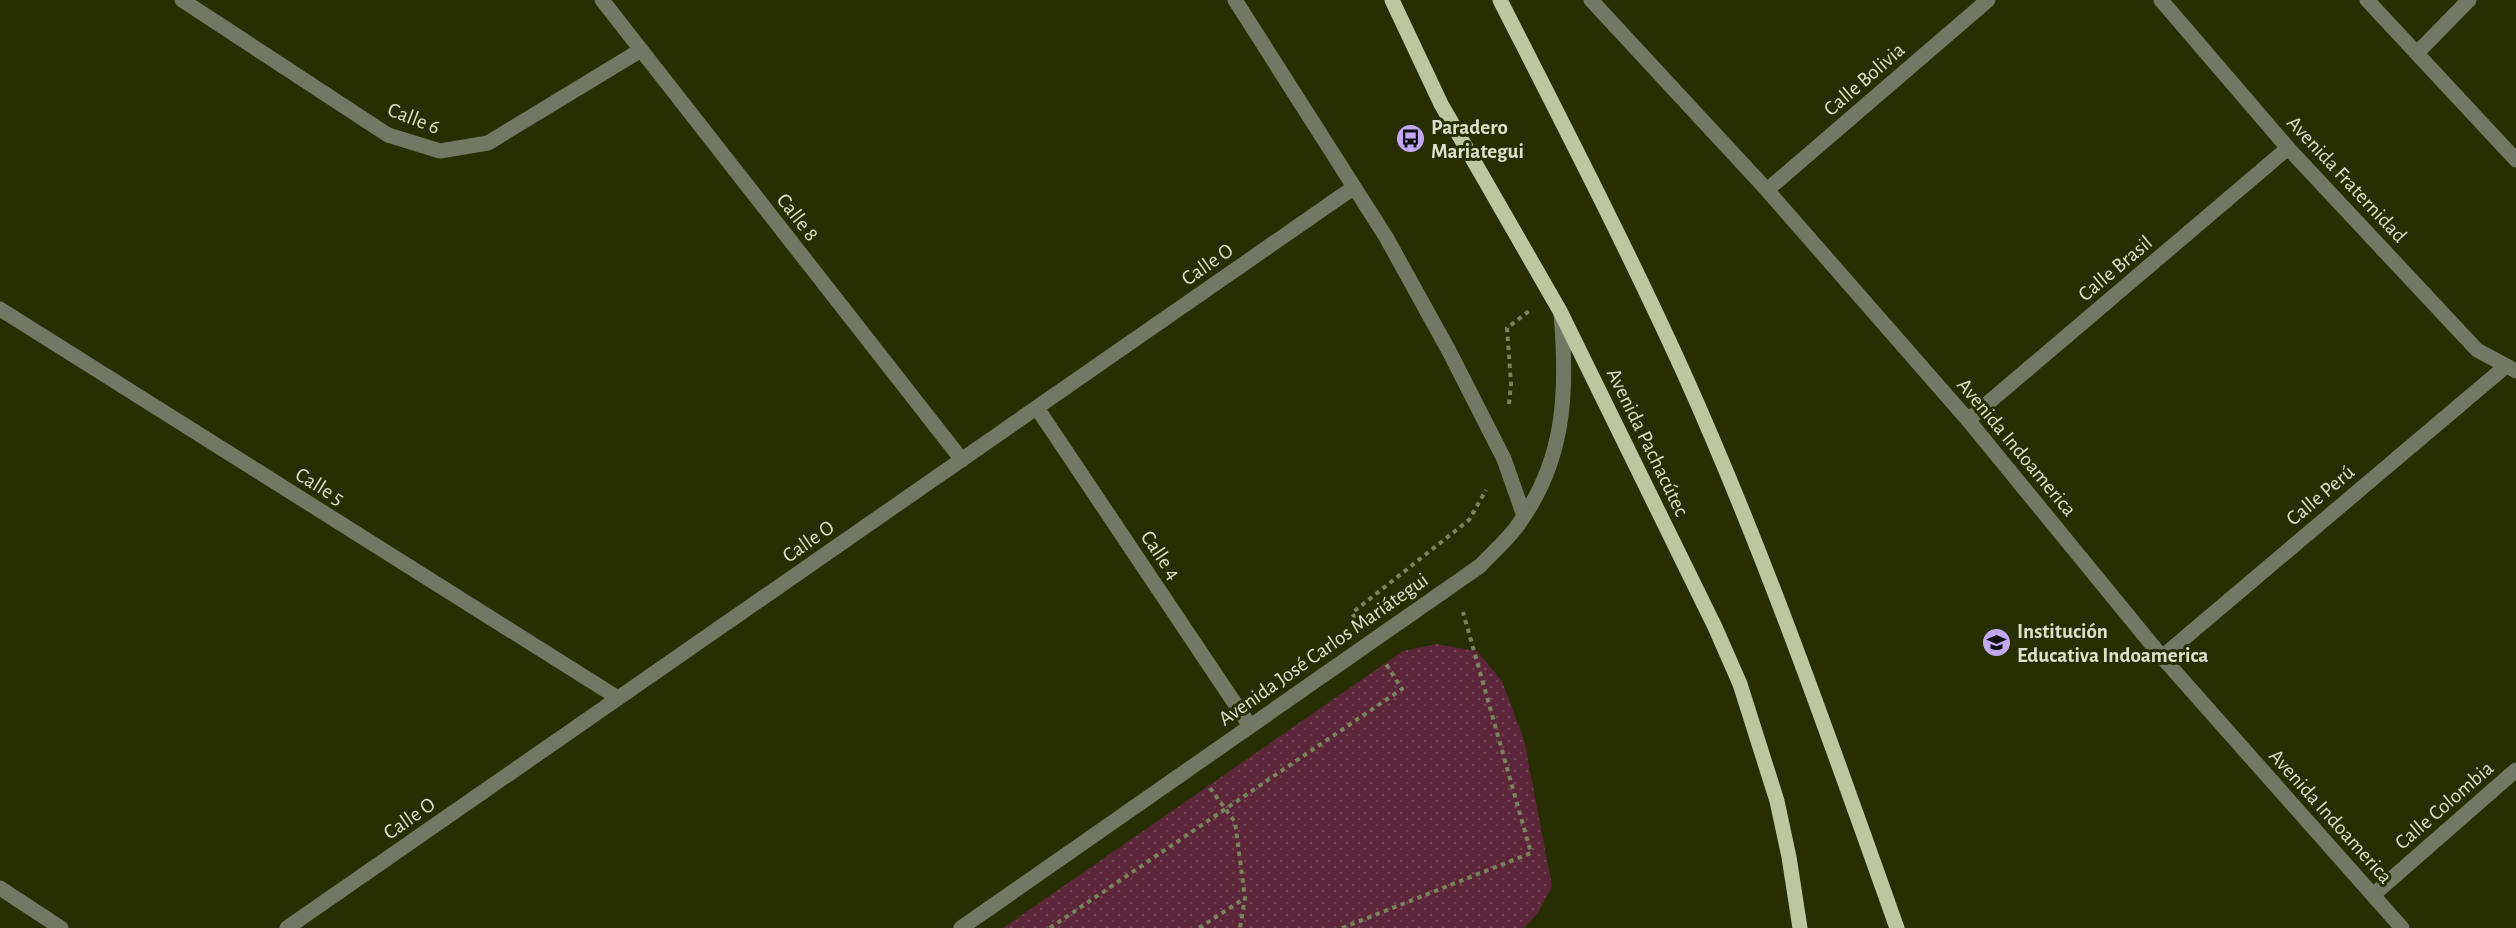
<svg xmlns="http://www.w3.org/2000/svg" width="2516" height="928" font-family="'Alegreya Sans',sans-serif">
<defs>
<pattern id="park-dots" width="8" height="8" patternUnits="userSpaceOnUse" patternTransform="scale(1.5)"><rect width="8" height="8" fill="#5b2639"/><path d="M2 2h.1M6 6h.1" fill="none" stroke="#724554" stroke-width="1.8" stroke-linecap="round"/></pattern>
</defs>
<rect width="100%" height="100%" fill="#262e02"/>
<!-- park -->
<path fill="url(#park-dots)" d="M1436,644l41,7 25,30 22,59 28,146 -14,27 -14,15h-521l400,-277z"/>
<g fill="none" stroke-linecap="round" stroke-linejoin="round">
<!-- path -->
<path stroke="#7b8260" stroke-width="4" stroke-dasharray="4.5 4.5" stroke-linecap="butt" d="M1509,404l2,-20 -4,-56 22,-17
M1355,618l-3,-5 117,-93 17,-30
M1210,788l25,34 10,76 -5,30
M1050,928l352,-239 -16,-25
M1199,928l46,-30
M1342,928l189,-75 -68,-241"/>
<!-- minor -->
<path stroke="#737865" stroke-width="15" d="M182,0l206,135 52,16 48,-8 153,-93
M602,0l360,460
M1235,0l151,237 63,114 55,108 20,57
M1591,0l176,190 201,230 194,237 240,271
M2161,0l127,148 189,202 39,21
M2367,0l149,160
M2417,53l52,-53
M1767,190l221,-190
M0,309l618,389
M1037,408l213,318
M1968,420l320,-272
M2162,657l344,-291
M0,888l61,40
M2373,895l143,-125
M287,928l1066,-740
M961,928l519,-362c11,-12 25,-24 35,-37 50,-66 53,-135 46,-215"/>
<!-- major -->
<path stroke="#bcc7a0" stroke-width="15" d="M1392,0l49,104 119,207 155,316 25,57 37,117 12,56 11,71
M1500,0c62,122 125,244 182,369 82,182 148,371 215,559"/>
</g>
<!-- icons -->
<defs>
<symbol id="bus-disc" viewBox="-11 -11 22 22"><circle r="9.5" fill="#c2a8f3" stroke="#262e02"/><path d="M-5-6H5V4H4V6H2V4H-2V6H-4V4H-5ZM-3.5-4V0h7V-4ZM-3.5 1.2v1.5H-2V1.2ZM2 1.2v1.5H3.5V1.2Z" fill="#111"/></symbol>
<symbol id="school-disc" viewBox="-11 -11 22 22"><circle r="9.5" fill="#c2a8f3" stroke="#262e02"/><path d="M0-5L7-2L0 1L-7-2ZM-4 1L0 2.5L4 1V4Q0 6-4 4Z" fill="#111"/></symbol>
</defs>
<g fill-rule="evenodd">
<use href="#bus-disc" x="1394" y="122" width="33" height="33"/>
<use href="#school-disc" x="1980" y="626" width="33" height="33"/>
</g>
<g text-anchor="middle" stroke-width="6" stroke-linejoin="round" paint-order="stroke">
<!-- street labels -->
<g font-size="21" fill="#dbe1ca" stroke="#262e02">
<text transform="translate(1864 79) rotate(-41)" y="7">Calle Bolivia</text>
<text transform="translate(414 118) rotate(21)" y="7">Calle 6</text>
<text transform="translate(2347 179) rotate(47)" y="7">Avenida Fraternidad</text>
<text transform="translate(798 217) rotate(52)" y="7">Calle 8</text>
<text transform="translate(1207 264) rotate(-35)" y="7">Calle O</text>
<text transform="translate(2115 268) rotate(-40)" y="7">Calle Brasil</text>
<text transform="translate(1648 442) rotate(64)" y="7">Avenida Pachacútec</text>
<text transform="translate(2017 447) rotate(50)" y="7">Avenida Indoamerica</text>
<text transform="translate(320 486) rotate(32)" y="7">Calle 5</text>
<text transform="translate(2320 495) rotate(-40)" y="7">Calle Perú</text>
<text transform="translate(808 541) rotate(-35)" y="7">Calle O</text>
<text transform="translate(1161 555) rotate(56)" y="7">Calle 4</text>
<text transform="translate(1323 649) rotate(-35)" y="7">Avenida José Carlos Mariátegui</text>
<text transform="translate(2444 805) rotate(-41)" y="7">Calle Colombia</text>
<text transform="translate(2331 816) rotate(48)" y="7">Avenida Indoamerica</text>
<text transform="translate(409 818) rotate(-35)" y="7">Calle O</text>
</g>
<!-- poi labels -->
<g font-size="21" font-weight="bold" fill="#dbe1ca" stroke="#262e02" text-anchor="start">
<text x="1431" y="134">Paradero<tspan x="1431" dy="24">Mariategui</tspan></text>
<text x="2017" y="638">Institución<tspan x="2017" dy="24">Educativa Indoamerica</tspan></text>
</g>
</g>
</svg>
